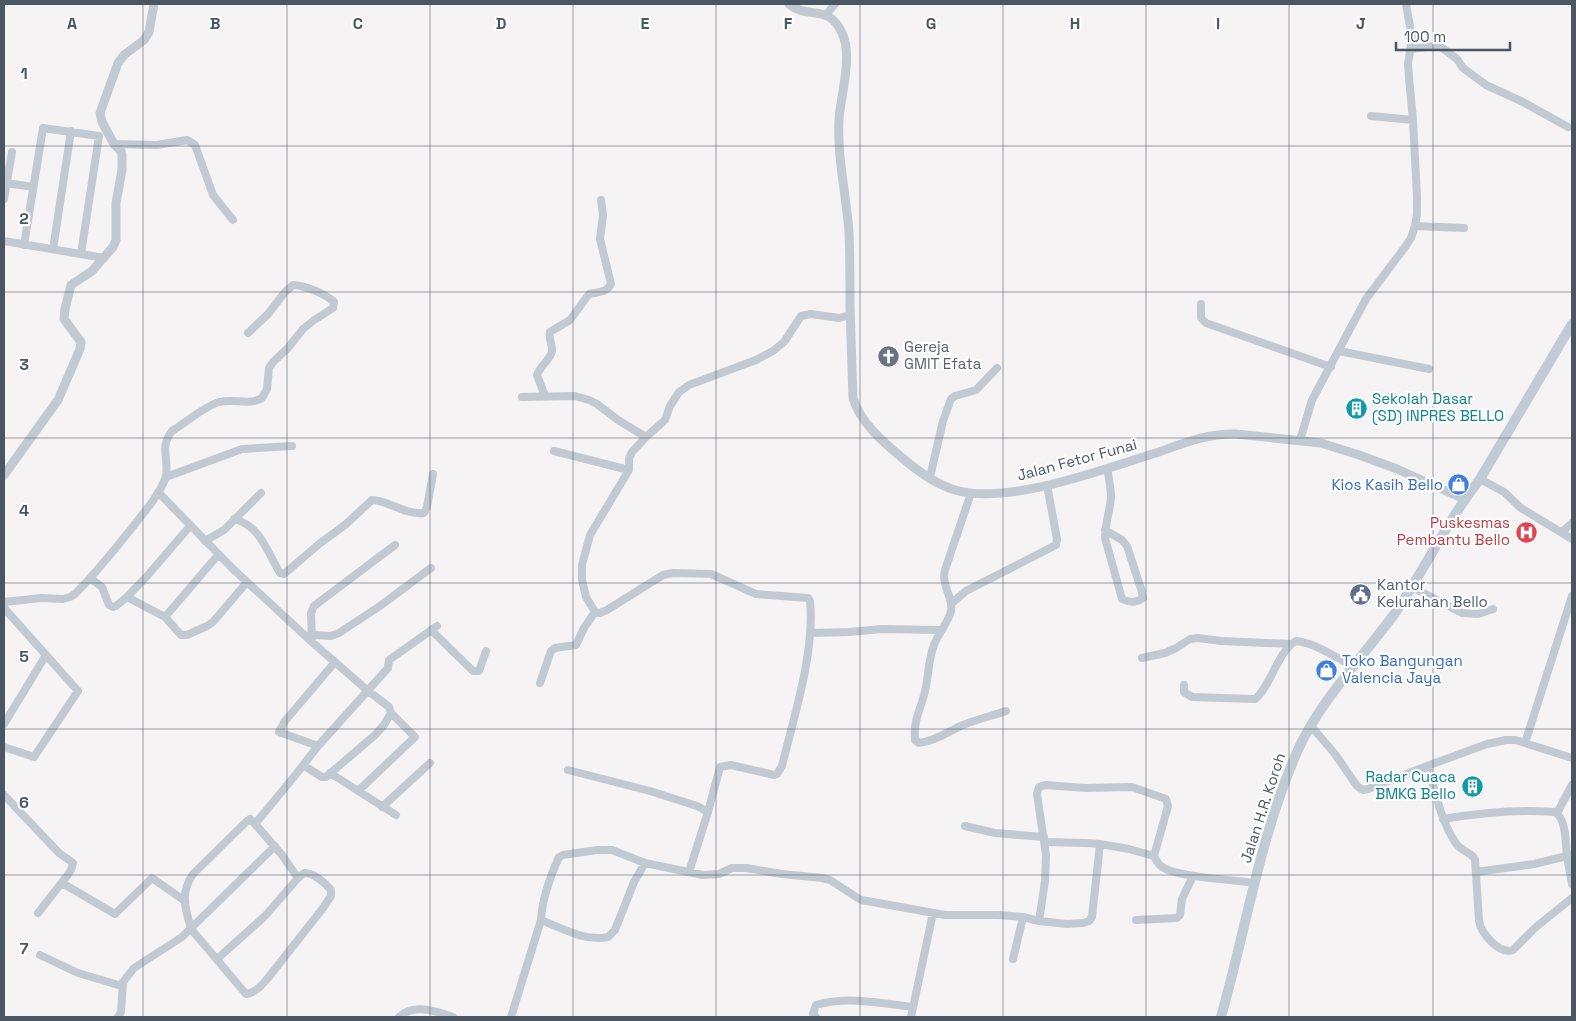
<svg xmlns="http://www.w3.org/2000/svg" width="1576" height="1021" font-family="'Space Grotesk',sans-serif">
<rect width="100%" height="100%" fill="#f5f3f3"/>
<g fill="none" stroke-linecap="round" stroke-linejoin="round">
<!-- minor -->
<path stroke="#c1cad2" stroke-width="8" d="M826,15l9,-11
M1411,49l23,-3 7,1 16,12 6,9 23,17 35,16 47,26
M1371,116l42,4
M114,144l43,1 30,-5 8,5 18,50 20,25
M7,183l26,4
M4,199l8,-47
M1415,226l49,2
M4,241l100,17
M24,245l19,-117 56,8 -18,118
M53,249l18,-118
M1201,304v14l5,5 125,44
M1339,351l90,18
M545,396l-8,-21c3,-9 14,-16 15,-24 1,-6 -4,-12 -2,-19l20,-12 19,-26c8,-2 18,-1 22,-10l-11,-45 3,-24 -2,-15
M522,397l53,-1 14,4 8,4 21,16 28,17
M1300,440l12,-40 54,-101 39,-52 6,-9 4,-12 2,-12v-17l-4,-77 -4,-42 -1,-14 4,-26 -6,-34
M554,451l75,19
M166,477l76,-28 50,-3
M930,477l13,-56 8,-22 4,-3 21,-6 21,-22
M1480,479l24,13 17,16 51,31
M158,492l74,76 80,74 55,48 22,17 2,6 -7,12 -9,10 -49,42h-4l-19,-12
M971,493l-26,77c-4,16 9,29 6,41 -2,10 -13,23 -17,34 -6,15 -5,31 -9,46 -4,18 -12,29 -10,49l4,3c17,-2 30,-12 44,-18 14,-6 29,-9 43,-14
M234,519c27,7 33,33 46,54l4,1 35,-30 26,-19 27,-25c15,0 33,15 52,13l3,-6 6,-33
M1105,530l17,10 5,6 15,46 1,6c-7,5 -13,5 -21,1l-17,-61c0,-14 5,-27 6,-41 0,-9 -2,-19 -4,-29
M1562,532l10,-9
M205,541l19,-11 37,-37
M90,578l12,9 7,18 4,2 3,-1 11,-9 21,-22 42,-49
M1412,587l50,26 16,1 15,-5
M127,597l38,20 16,18h6l20,-9 6,-4 34,-40
M4,602l37,-4 22,1 7,-2 5,-3c22,-22 41,-46 60,-70 11,-14 24,-29 30,-45 6,-17 -7,-31 7,-48 13,-8 33,-25 47,-29 15,-4 30,4 43,-4l5,-9 2,-21 4,-6 15,-14 15,-19 10,-8 20,-13 1,-6c-10,-9 -28,-16 -41,-17l-8,7 -17,22 -20,19
M952,603l14,-12 90,-46 1,-6 -10,-54
M4,608l42,47 -42,69
M165,617l53,-62
M431,630l42,41h6l7,-20
M811,633l38,-1 33,-3 58,1
M313,635l18,1 8,-3 41,-27 51,-38
M312,639l-1,-26 3,-7 81,-61
M1142,658l23,-5 11,-5 14,-9 8,-1 23,3 70,3
M540,683l11,-32 4,-3 21,-3 8,-17 11,-16
M1184,685v7l8,5 63,2c15,-11 24,-50 41,-58 20,2 41,17 58,26
M1311,726l24,28 22,32 6,4 5,-1 59,-23c9,26 13,53 28,76 5,9 15,9 20,17l4,62c2,12 20,34 34,29l23,-23 36,-29
M1525,743l47,-147
M318,746l-39,-14 6,-11 50,-59
M4,747l30,10 44,-66 -32,-36
M1427,766l60,-22 19,-4h9l10,3 47,15
M568,770l82,21 47,15 11,6
M330,773l66,42
M358,791l57,-54 -24,-24
M4,795l55,58 14,10 -2,7 -4,6 -29,37
M382,807l48,-44
M1557,813l15,-28
M1443,819c36,-6 75,-10 112,-7 12,8 10,31 12,44l5,-1
M255,824l-5,-5 -4,3 -53,52c-13,19 -8,34 -2,55l55,65c9,-1 16,-9 22,-16l55,-70 8,-12v-6c-7,-8 -16,-17 -27,-17l-6,5
M965,826l30,7 49,4
M1045,842l41,1 14,1
M1154,856c2,4 4,8 7,10 12,11 75,14 94,17
M689,872l19,-60 12,-45 11,-2 43,10 3,-1 5,-8c12,-50 33,-114 28,-165l-2,-3 -52,-4 -45,-20 -38,-1 -10,2 -56,35 -7,3 -5,-1 -9,-15 -4,-17v-15l8,-30 39,-65v-12l3,-6 14,-15 19,-17 5,-14 9,-14 10,-7 67,-25 17,-9 11,-9 17,-26 10,-2 28,4 11,-3
M1476,872l58,-8 33,-8 5,28
M62,883l53,31 37,-36 33,23
M541,920c20,8 45,22 67,17l7,-7 19,-48 11,-19
M1136,920l41,-2 3,-3 2,-16 11,-23
M40,955l38,18 44,13
M217,959l48,-43 33,-38 -16,-23 -27,-31 38,-46 25,-32 70,-78 1,-8 48,-34
M1013,959l10,-42
M118,1017l3,-5 2,-30 11,-14 48,-31 93,-91
M399,1017c14,-14 37,-6 54,0
M511,1017l30,-97c1,-22 9,-43 18,-63l4,-2 34,-5h15l33,13 58,12 16,-1 13,-6h14l36,6 40,4 8,2 31,20 6,1 78,14h53l25,2 16,4 28,3 16,-1 6,-2 3,-4 8,-73 29,5 25,7 14,-50 -2,-7 -34,-12 -46,1 -41,-3 -6,2 -2,7 9,61 -1,26 -6,40
M816,1017l-3,-3 3,-9c32,-9 64,-2 97,2
M911,1017l22,-104"/>
<!-- tertiary -->
<path stroke="#c1cad2" stroke-width="9" d="M789,4c19,16 39,-1 53,29 11,23 -1,61 -3,86 -2,39 7,74 10,113 1,25 1,50 1,75 1,31 2,61 3,91 7,24 29,43 47,58 16,14 35,28 55,34 53,16 151,-22 204,-38 25,-9 50,-19 77,-18l85,9 38,12 38,14 67,30
M4,475l54,-75 22,-51 1,-7 -17,-23 1,-10 6,-24 21,-14 21,-24 3,-7v-37l6,-33v-15l-1,-4 -7,-7 -12,-22 -2,-9 18,-50 6,-8 20,-15 5,-8 5,-28"/>
<!-- secondary -->
<path stroke="#c1cbd6" stroke-width="10" d="M1221,1017c25,-88 39,-181 76,-265 22,-50 66,-95 98,-139 30,-44 52,-92 85,-134l92,-155"/>
</g>
<!-- grid -->
<path fill="none" stroke="#4a5661" stroke-width="1" stroke-opacity="0.55" d="M143,4v1013M287,4v1013M430,4v1013M573,4v1013M716,4v1013M860,4v1013M1003,4v1013M1146,4v1013M1289,4v1013M1433,4v1013M4,146h1568M4,292h1568M4,438h1568M4,583h1568M4,729h1568M4,875h1568"/>
<!-- icons -->
<defs>
<symbol id="church-disc" viewBox="-11 -11 22 22"><circle r="9.5" fill="#6b7280" stroke="#fff"/><path d="M-1.2-6h2.4v3.5h3.3v2.4h-3.3V6h-2.4V-.1h-3.3v-2.4h3.3Z" fill="#fff"/></symbol>
<symbol id="building-disc" viewBox="-11 -11 22 22"><circle r="9.5" fill="#0f9aa8" stroke="#fff"/><path d="M-4-6H4V6H1V3H-1V6H-4ZM-2.5-4.3h1.7v1.8h-1.7ZM.8-4.3h1.7v1.8H.8ZM-2.5-1h1.7V.8h-1.7ZM.8-1h1.7V.8H.8Z" fill="#fff"/></symbol>
<symbol id="shop-disc" viewBox="-11 -11 22 22"><circle r="9.5" fill="#3f7fe0" stroke="#fff"/><path d="M-5-2.5h2.3a2.7 3.5 0 0 1 5.4 0H5L5.5 6h-11ZM-1.5-2.5h3a1.5 2.3 0 0 0-3 0Z" fill="#fff"/></symbol>
<symbol id="hospital-disc" viewBox="-11 -11 22 22"><circle r="9.5" fill="#e0444e" stroke="#fff"/><path d="M-5-5h3v3.5h4V-5h3V5h-3V1.5h-4V5h-3Z" fill="#fff"/></symbol>
<symbol id="civic-disc" viewBox="-11 -11 22 22"><circle r="9.5" fill="#5c6f8a" stroke="#fff"/><path d="M-.6-6.5H3V-4.5H.6V-3L4-1V1h2V6H-6V1h2V-1L-.6-3ZM-1.2 2.5V6h2.4V2.5Z" fill="#fff"/></symbol>
</defs>
<g fill-rule="evenodd">
<use href="#church-disc" x="876" y="344" width="25" height="25"/>
<use href="#building-disc" x="1344" y="396" width="25" height="25"/>
<use href="#shop-disc" x="1446" y="472" width="25" height="25"/>
<use href="#hospital-disc" x="1514" y="520" width="25" height="25"/>
<use href="#civic-disc" x="1348" y="582" width="25" height="25"/>
<use href="#shop-disc" x="1314" y="658" width="25" height="25"/>
<use href="#building-disc" x="1460" y="774" width="25" height="25"/>
</g>
<g text-anchor="middle" stroke-width="4.5" stroke-linejoin="round" paint-order="stroke">
<!-- worship labels -->
<g font-size="15" fill="#5b616d" stroke="#fff" text-anchor="start">
<text x="904" y="352">Gereja<tspan x="904" dy="17">GMIT Efata</tspan></text>
</g>
<!-- culture labels -->
<g font-size="15" fill="#0d838f" stroke="#fff" text-anchor="start">
<text x="1372" y="404">Sekolah Dasar<tspan x="1372" dy="17">(SD) INPRES BELLO</tspan></text>
<text x="1456" y="782" text-anchor="end">Radar Cuaca<tspan x="1456" dy="17">BMKG Bello</tspan></text>
</g>
<!-- street labels -->
<g font-size="15" fill="#4a5661" stroke="#fff">
<text transform="translate(1077 460) rotate(-15)" y="5">Jalan Fetor Funai</text>
<text transform="translate(1263 808) rotate(-72)" y="5">Jalan H.R. Koroh</text>
</g>
<!-- shop labels -->
<g font-size="15" fill="#366cbe" stroke="#fff" text-anchor="end">
<text x="1443" y="490">Kios Kasih Bello</text>
<text x="1342" y="666" text-anchor="start">Toko Bangungan<tspan x="1342" dy="17">Valencia Jaya</tspan></text>
</g>
<!-- health labels -->
<g font-size="15" fill="#be3a42" stroke="#fff" text-anchor="end">
<text x="1510" y="528">Puskesmas<tspan x="1510" dy="17">Pembantu Bello</tspan></text>
</g>
<!-- service labels -->
<g font-size="15" fill="#4e5e75" stroke="#fff" text-anchor="start">
<text x="1377" y="590">Kantor<tspan x="1377" dy="17">Kelurahan Bello</tspan></text>
</g>
</g>
<g font-size="16" text-anchor="middle" font-weight="bold" fill="#4a5661" stroke="#fff" stroke-width="4.5" stroke-linejoin="round" paint-order="stroke">
<text x="72" y="29">A</text>
<text x="215" y="29">B</text>
<text x="358" y="29">C</text>
<text x="501" y="29">D</text>
<text x="645" y="29">E</text>
<text x="788" y="29">F</text>
<text x="931" y="29">G</text>
<text x="1075" y="29">H</text>
<text x="1218" y="29">I</text>
<text x="1361" y="29">J</text>
<text x="24" y="79">1</text>
<text x="24" y="224">2</text>
<text x="24" y="370">3</text>
<text x="24" y="516">4</text>
<text x="24" y="662">5</text>
<text x="24" y="808">6</text>
<text x="24" y="954">7</text>
</g>
<!-- border -->
<rect width="1576" height="1021" fill="none" stroke="#4a5661" stroke-width="10"/>
<!-- scale -->
<path d="M1396 42v8h114v-8" fill="none" stroke="#4a5661" stroke-width="2.5"/>
<text x="1404" y="42" font-size="15" fill="#4a5661" stroke="#ffffff" stroke-width="4" paint-order="stroke">100 m</text>
</svg>
